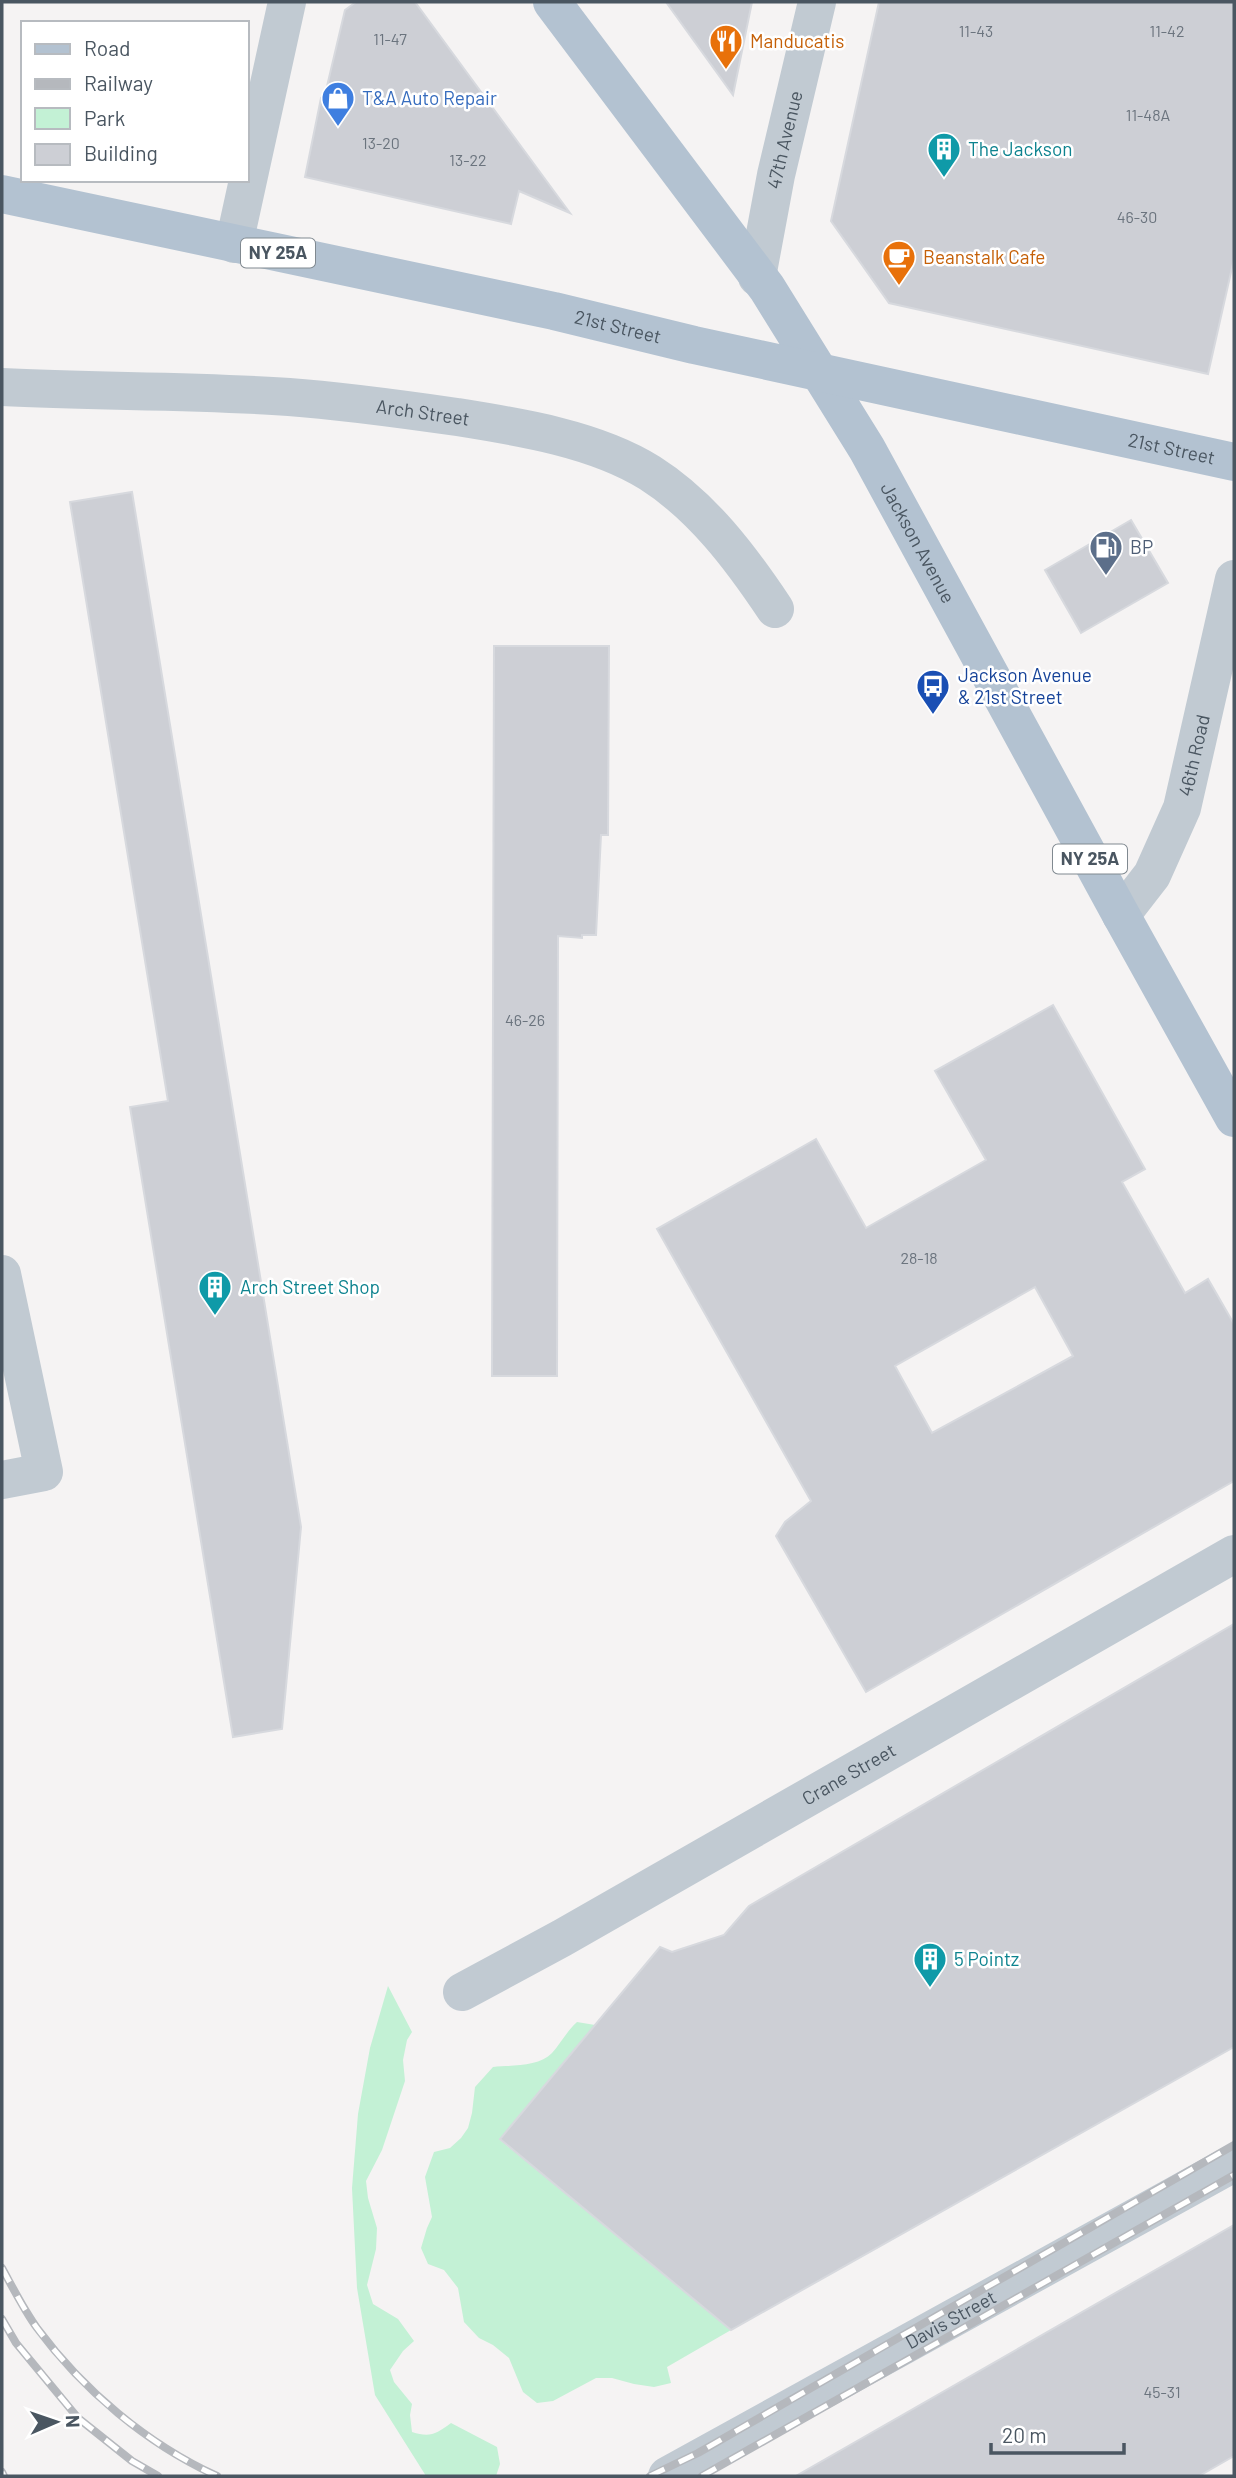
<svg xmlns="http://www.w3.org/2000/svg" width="1236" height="2478" font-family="Barlow,sans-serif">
<rect width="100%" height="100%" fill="#f5f3f3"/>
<!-- green -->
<path fill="#c3f1d5" d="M388,1986l24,46 -5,8 -4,20 2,21 -23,69 -16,31 2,17 9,30 -1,21 -9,36 6,19 25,15 16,22 -11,10 -13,19 4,12 18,22 -2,11 2,17c18,6 24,2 39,-9l46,24 3,17 -4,12h-70l-51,-81 -18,-107 -5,-100 6,-74 12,-66z
M577,2022l18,3 -95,115 231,190 -64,37 4,16 -17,4 -20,-3 -22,-6h-16l-43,23 -16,2 -14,-11 -14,-34 -16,-13 -14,-7 -15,-16 -6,-34 -14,-18 -16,-6 -7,-16 6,-20 5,-11 -7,-40 9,-25 16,-4 11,-10 7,-10 4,-15 3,-26 18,-20c18,-2 46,0 59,-14 9,-10 15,-22 25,-31z"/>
<!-- building -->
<path fill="#cdcfd5" stroke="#d7d9de" stroke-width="2" fill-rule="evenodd" d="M356,2h59l155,211 -51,-22 -8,33 -206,-47 16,-79 3,1 21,-89z
M666,2h86l-19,93z
M879,2h355v257l-26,115 -319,-71 -58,-82z
M132,492l169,1035 -19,202 -49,8 -103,-630 38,-6 -98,-599z
M1131,520l37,63 -87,50 -36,-63z
M494,646h115l-1,189h-7l-5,100h-14v3l-24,-2 -1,440h-65z
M1053,1005l92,164 -23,13 63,111 23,-14 26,45v157l-368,211 -90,-156 9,-14 26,-21 -154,-272 159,-90 50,89 120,-68 -51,-89zM1035,1287l38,69 -141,77 -37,-67z
M1234,1624v423l-503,283 -231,-191 160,-192 12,5 52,-17 25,-29z
M1234,2225v231l-35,20h-403z"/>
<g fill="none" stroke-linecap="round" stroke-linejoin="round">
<!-- minor -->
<g stroke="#c1cad2" stroke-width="38">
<path d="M234,244l53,-242"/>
<path id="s1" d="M757,277l19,-102 41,-173"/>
<path id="s2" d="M2,387c95,5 191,3 287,10 56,4 112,12 168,20 63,10 139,22 193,56 52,33 91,85 125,136"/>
<path id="s3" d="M1121,915l31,-40 30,-67 52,-229"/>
<path d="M2,1274l42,198 -42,8"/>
<path id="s4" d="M462,1992l100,-54 672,-384"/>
<path id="s5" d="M667,2476l567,-313"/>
</g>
<!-- major -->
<g stroke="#b3c2d1" stroke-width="38">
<path id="s6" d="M552,2l215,286 100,161 254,466 113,203"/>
<path id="s7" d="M2,194l552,117 140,34 540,117"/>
</g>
<defs>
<path id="rail" d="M2,2268c11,20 22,42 35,60 46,62 110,116 180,148
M2,2319l14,24 62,75 54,43 26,15
M2,2472l2,4
M650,2476l48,-23 536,-308
M702,2476l532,-301"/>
</defs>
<!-- rail casing -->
<use href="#rail" stroke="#b5b8bd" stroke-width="8"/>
<!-- rail -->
<use href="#rail" stroke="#fff" stroke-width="5" stroke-dasharray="16" stroke-linecap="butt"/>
</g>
<!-- icons -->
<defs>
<symbol id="restaurant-pin" viewBox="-11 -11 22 30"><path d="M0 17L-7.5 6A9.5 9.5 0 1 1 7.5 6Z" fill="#e8710a" stroke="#fff"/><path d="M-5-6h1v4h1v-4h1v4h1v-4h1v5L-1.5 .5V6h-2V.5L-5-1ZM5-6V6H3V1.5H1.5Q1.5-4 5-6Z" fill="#fff"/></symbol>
<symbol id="shop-pin" viewBox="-11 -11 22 30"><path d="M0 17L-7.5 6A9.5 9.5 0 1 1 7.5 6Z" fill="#3f7fe0" stroke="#fff"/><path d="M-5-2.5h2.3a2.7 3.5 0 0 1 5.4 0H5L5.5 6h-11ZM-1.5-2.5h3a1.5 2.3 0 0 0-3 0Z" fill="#fff"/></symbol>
<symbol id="building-pin" viewBox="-11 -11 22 30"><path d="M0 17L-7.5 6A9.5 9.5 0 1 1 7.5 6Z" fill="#0f9aa8" stroke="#fff"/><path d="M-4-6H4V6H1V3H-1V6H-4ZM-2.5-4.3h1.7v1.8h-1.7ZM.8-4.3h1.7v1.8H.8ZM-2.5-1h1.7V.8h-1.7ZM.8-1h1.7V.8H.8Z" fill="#fff"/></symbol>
<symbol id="cafe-pin" viewBox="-11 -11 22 30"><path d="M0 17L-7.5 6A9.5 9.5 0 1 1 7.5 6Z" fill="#e8710a" stroke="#fff"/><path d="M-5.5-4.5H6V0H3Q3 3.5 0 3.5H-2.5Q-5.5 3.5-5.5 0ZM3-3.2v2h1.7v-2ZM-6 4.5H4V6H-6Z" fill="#fff"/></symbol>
<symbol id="fuel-pin" viewBox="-11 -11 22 30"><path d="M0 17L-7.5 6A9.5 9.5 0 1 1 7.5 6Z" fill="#5c6f8a" stroke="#fff"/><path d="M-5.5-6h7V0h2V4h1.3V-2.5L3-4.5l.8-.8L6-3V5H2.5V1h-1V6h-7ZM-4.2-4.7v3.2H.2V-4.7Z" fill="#fff"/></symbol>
<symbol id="bus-pin" viewBox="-11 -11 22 30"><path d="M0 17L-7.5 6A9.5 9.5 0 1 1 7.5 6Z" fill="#1a4fb4" stroke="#fff"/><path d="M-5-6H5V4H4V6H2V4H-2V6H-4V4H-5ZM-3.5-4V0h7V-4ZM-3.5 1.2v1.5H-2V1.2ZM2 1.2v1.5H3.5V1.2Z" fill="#fff"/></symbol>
</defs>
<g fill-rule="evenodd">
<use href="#restaurant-pin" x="707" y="22" width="38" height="52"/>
<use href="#shop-pin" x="319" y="79" width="38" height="52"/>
<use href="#building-pin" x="925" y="130" width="38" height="52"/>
<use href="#cafe-pin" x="880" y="238" width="38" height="52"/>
<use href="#fuel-pin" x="1087" y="528" width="38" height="52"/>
<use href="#bus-pin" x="914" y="667" width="38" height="52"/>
<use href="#building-pin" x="196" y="1268" width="38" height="52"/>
<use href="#building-pin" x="911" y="1940" width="38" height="52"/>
</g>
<g text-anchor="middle" stroke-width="5" stroke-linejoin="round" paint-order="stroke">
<!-- number labels -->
<g font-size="16" fill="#6b747e">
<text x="976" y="37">11-43</text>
<text x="1167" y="37">11-42</text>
<text x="390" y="45">11-47</text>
<text x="1148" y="121">11-48A</text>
<text x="381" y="149">13-20</text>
<text x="468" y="166">13-22</text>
<text x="1137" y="223">46-30</text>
<text x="525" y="1026">46-26</text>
<text x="919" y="1264">28-18</text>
<text x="1162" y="2398">45-31</text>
</g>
<!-- shield labels -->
<g fill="#fff" stroke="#808990" stroke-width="2">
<rect x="241" y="238.5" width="74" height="29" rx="5"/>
<rect x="1053" y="844.5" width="74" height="29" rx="5"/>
</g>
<g font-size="18" font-weight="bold" fill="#4a5661">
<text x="278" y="259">NY 25A</text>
<text x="1090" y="865">NY 25A</text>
</g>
<!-- food labels -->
<g font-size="19" fill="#c56008" stroke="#fff" text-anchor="start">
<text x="750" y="48">Manducatis</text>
<text x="923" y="264">Beanstalk Cafe</text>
</g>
<!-- shop labels -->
<g font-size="19" fill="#366cbe" stroke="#fff" text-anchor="start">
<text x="362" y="105">T&amp;A Auto Repair</text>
</g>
<!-- street labels -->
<g font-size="19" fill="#4a5661" stroke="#fff">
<text dy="7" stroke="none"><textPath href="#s1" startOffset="140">47th Avenue</textPath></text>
<text dy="7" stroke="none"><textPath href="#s7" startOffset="630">21st Street</textPath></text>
<text dy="7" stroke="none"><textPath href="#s2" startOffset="422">Arch Street</textPath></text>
<text dy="7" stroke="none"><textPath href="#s7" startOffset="1197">21st Street</textPath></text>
<text dy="7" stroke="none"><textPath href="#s6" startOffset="654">Jackson Avenue</textPath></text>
<text dy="7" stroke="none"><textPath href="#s3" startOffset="178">46th Road</textPath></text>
<text dy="7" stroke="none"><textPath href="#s4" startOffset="444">Crane Street</textPath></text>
<text dy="7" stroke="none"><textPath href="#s5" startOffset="324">Davis Street</textPath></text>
</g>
<!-- culture labels -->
<g font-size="19" fill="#0d838f" stroke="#fff" text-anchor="start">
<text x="968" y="156">The Jackson</text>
<text x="240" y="1294">Arch Street Shop</text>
<text x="954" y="1966">5 Pointz</text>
</g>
<!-- service labels -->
<g font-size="19" fill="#4e5e75" stroke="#fff" text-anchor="start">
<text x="1130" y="554">BP</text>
</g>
<!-- transit labels -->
<g font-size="19" fill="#164399" stroke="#fff" text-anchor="start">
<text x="958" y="682">Jackson Avenue<tspan x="958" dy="22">&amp; 21st Street</tspan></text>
</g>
</g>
<!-- border -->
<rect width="1236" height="2478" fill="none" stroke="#4a5661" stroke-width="7"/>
<!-- legend -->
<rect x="21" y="21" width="228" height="161" fill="#ffffff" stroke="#b7bbc0" stroke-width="2"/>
<rect x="35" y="44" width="35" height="10" fill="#b3c2d1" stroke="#b7bbc0" stroke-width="2"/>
<text x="84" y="56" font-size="21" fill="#4a5661">Road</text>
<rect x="35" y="79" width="35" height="10" fill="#b5b8bd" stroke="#b7bbc0" stroke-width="2"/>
<text x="84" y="91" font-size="21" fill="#4a5661">Railway</text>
<rect x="35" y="108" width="35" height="21" fill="#c3f1d5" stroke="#b7bbc0" stroke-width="2"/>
<text x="84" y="126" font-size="21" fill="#4a5661">Park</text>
<rect x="35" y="144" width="35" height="21" fill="#cdcfd5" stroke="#b7bbc0" stroke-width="2"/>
<text x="84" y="161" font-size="21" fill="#4a5661">Building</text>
<!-- north arrow -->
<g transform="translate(56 2422) rotate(88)" stroke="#ffffff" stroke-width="5" paint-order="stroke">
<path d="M0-5L12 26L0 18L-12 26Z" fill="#4a5661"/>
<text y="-10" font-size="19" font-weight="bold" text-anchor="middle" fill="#4a5661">N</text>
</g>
<!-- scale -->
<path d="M991 2443v10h133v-10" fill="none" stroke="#4a5661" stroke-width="3.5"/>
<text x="1002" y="2443" font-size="21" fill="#4a5661" stroke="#ffffff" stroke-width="5" paint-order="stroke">20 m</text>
</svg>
